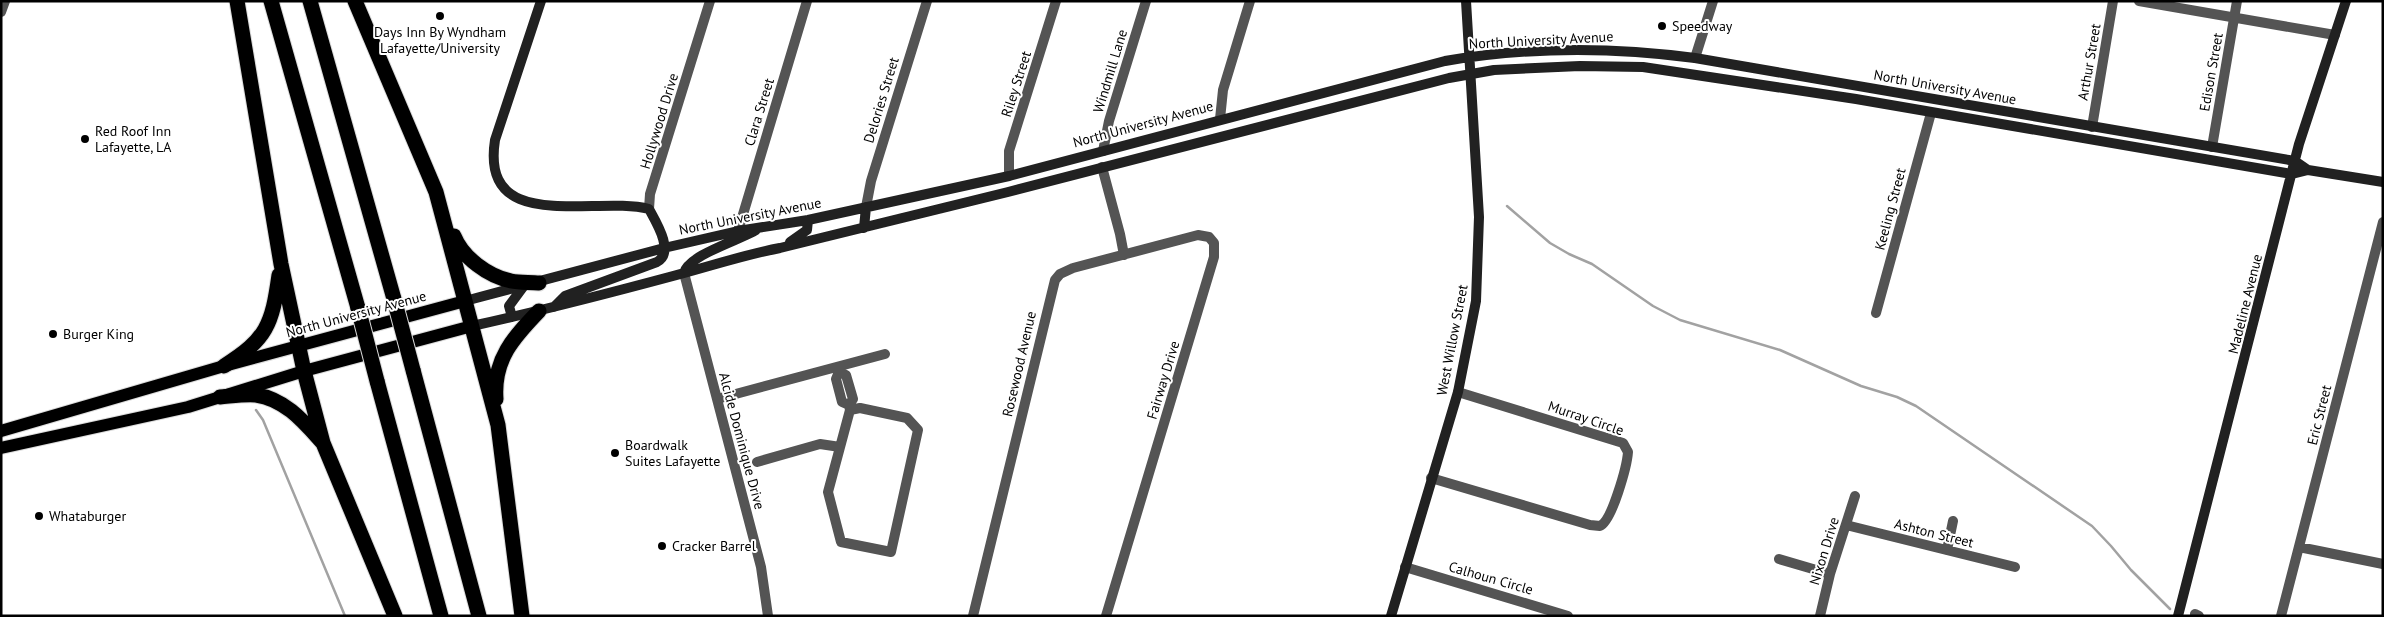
<svg xmlns="http://www.w3.org/2000/svg" width="2384" height="617" font-family="'PT Sans',sans-serif">
<rect width="100%" height="100%" fill="#fff"/>
<g fill="none" stroke-linecap="round" stroke-linejoin="round">
<!-- stream -->
<path stroke="#a2a2a2" stroke-width="2.5" d="M1507,206l43,37 19,11 23,10 61,42 27,14 100,30 81,36 36,11 19,9 176,120 19,20 20,24 39,39
M256,410l7,10 82,196"/>
<defs>
<path id="primary" d="M1,431l223,-65 241,-65
M1,448l187,-41 116,-36 168,-45"/>
<path id="highway" d="M237,1l44,263 23,107 19,72 72,173
M271,1l87,307
M310,1l84,298
M355,1l81,191 62,233 24,191
M454,236c9,22 34,40 57,45 9,2 19,1 28,2
M224,366c43,-27 48,-41 55,-91
M413,370l66,246
M377,381l64,235
M220,397c12,-1 25,-3 36,-2 29,4 48,27 66,47
M496,399c-3,-40 18,-62 43,-88"/>
</defs>
<!-- primary casing -->
<use href="#primary" stroke="#dbdbdb" stroke-width="14"/>
<!-- highway casing -->
<use href="#highway" stroke="#dbdbdb" stroke-width="17"/>
<!-- street -->
<path stroke="#545454" stroke-width="10" d="M2139,1l196,34
M1,12l4,-11
M1695,58l18,-57
M1220,119l3,-29 27,-89
M2092,127l21,-126
M2212,147l25,-146
M1103,151l6,-30 37,-120
M1102,167l18,67 4,21
M1009,176v-25l47,-150
M866,207l5,-26 56,-180
M649,209l1,-15 60,-193
M738,231l69,-230
M684,273l77,294 7,49
M1876,313l55,-200
M837,367l2,5 -3,7 6,23 7,3 4,-6 -7,-24 -7,-3
M717,399l168,-45
M849,405l1,5 -22,82 13,50 50,10 27,-122 -11,-12 -47,-10 -10,2
M757,462l63,-18 20,3
M1431,478l159,47 10,1c12,-5 27,-60 28,-74l-5,-9 -165,-51
M1846,525l169,42
M2299,547l84,17
M1947,550l6,-29
M1779,559l51,15
M1405,567l163,49
M2195,614l4,2
M973,616l82,-336 5,-6 13,-6 125,-33 11,2 5,6v14l-108,359
M1820,616l10,-42 25,-78
M2281,616l102,-394"/>
<!-- secondary -->
<path stroke="#212121" stroke-width="10" d="M541,1l-46,139c-15,96 100,55 154,69 7,13 26,43 8,53l-92,34 -11,11
M864,228l2,-21
M790,242l17,-12 1,-10
M684,273c4,-18 56,-33 72,-43
M465,301l199,-53 74,-17 70,-11 201,-44 436,-115c82,-14 168,-14 250,-3l600,103 13,9 75,12
M512,317l-3,-11 14,-19
M472,326c68,-15 134,-32 201,-50 35,-9 70,-21 107,-28l228,-56 441,-114 45,-8 86,-4 63,1 213,32 436,75 16,-4
M1391,616l67,-224 18,-91 3,-84 -13,-216
M2178,616l121,-472 47,-143"/>
<!-- primary -->
<use href="#primary" stroke="#000" stroke-width="12"/>
<!-- highway -->
<use href="#highway" stroke="#000" stroke-width="15"/>
<defs>
<path id="highway-bridge" d="M394,299l19,71
M358,308l19,73"/>
</defs>
<!-- highway-bridge casing -->
<use href="#highway-bridge" stroke="#dbdbdb" stroke-width="17" stroke-linecap="butt"/>
<!-- highway-bridge -->
<use href="#highway-bridge" stroke="#000" stroke-width="15"/>
</g>
<!-- markers -->
<g fill="#000" stroke="#fff" stroke-width="2">
<circle cx="440" cy="16" r="5"/>
<circle cx="1662" cy="26" r="5"/>
<circle cx="85" cy="139" r="5"/>
<circle cx="53" cy="334" r="5"/>
<circle cx="615" cy="453" r="5"/>
<circle cx="39" cy="516" r="5"/>
<circle cx="662" cy="546" r="5"/>
</g>
<g text-anchor="middle" stroke-width="4" stroke-linejoin="round" paint-order="stroke">
<!-- poi labels -->
<g font-size="14" fill="#000" stroke="#fff" text-anchor="start">
<text x="1672" y="31">Speedway</text>
<text x="440" y="37" text-anchor="middle">Days Inn By Wyndham<tspan x="440" dy="16">Lafayette/University</tspan></text>
<text x="95" y="136">Red Roof Inn<tspan x="95" dy="16">Lafayette, LA</tspan></text>
<text x="63" y="339">Burger King</text>
<text x="625" y="450">Boardwalk<tspan x="625" dy="16">Suites Lafayette</tspan></text>
<text x="49" y="521">Whataburger</text>
<text x="672" y="551">Cracker Barrel</text>
</g>
<!-- street labels -->
<g font-size="14" fill="#000" stroke="#fff">
<text transform="translate(1541 40) rotate(-3)" y="5">North University Avenue</text>
<text transform="translate(2089 62) rotate(-80)" y="5">Arthur Street</text>
<text transform="translate(1110 71) rotate(-73)" y="5">Windmill Lane</text>
<text transform="translate(2211 72) rotate(-80)" y="5">Edison Street</text>
<text transform="translate(1016 84) rotate(-72)" y="5">Riley Street</text>
<text transform="translate(1945 87) rotate(10)" y="5">North University Avenue</text>
<text transform="translate(881 100) rotate(-73)" y="5">Delories Street</text>
<text transform="translate(759 112) rotate(-73)" y="5">Clara Street</text>
<text transform="translate(659 121) rotate(-73)" y="5">Hollywood Drive</text>
<text transform="translate(1143 124) rotate(-15)" y="5">North University Avenue</text>
<text transform="translate(1890 209) rotate(-75)" y="5">Keeling Street</text>
<text transform="translate(750 216) rotate(-11)" y="5">North University Avenue</text>
<text transform="translate(2245 304) rotate(-76)" y="5">Madeline Avenue</text>
<text transform="translate(356 314) rotate(-15)" y="5">North University Avenue</text>
<text transform="translate(1452 340) rotate(-79)" y="5">West Willow Street</text>
<text transform="translate(1019 364) rotate(-77)" y="5">Rosewood Avenue</text>
<text transform="translate(1163 380) rotate(-73)" y="5">Fairway Drive</text>
<text transform="translate(2319 415) rotate(-76)" y="5">Eric Street</text>
<text transform="translate(1586 418) rotate(19)" y="5">Murray Circle</text>
<text transform="translate(742 441) rotate(75)" y="5">Alcide Dominique Drive</text>
<text transform="translate(1934 533) rotate(14)" y="5">Ashton Street</text>
<text transform="translate(1824 551) rotate(-73)" y="5">Nixon Drive</text>
<text transform="translate(1491 578) rotate(16)" y="5">Calhoun Circle</text>
</g>
</g>
<!-- border -->
<rect width="2384" height="617" fill="none" stroke="#000000" stroke-width="5"/>
</svg>
